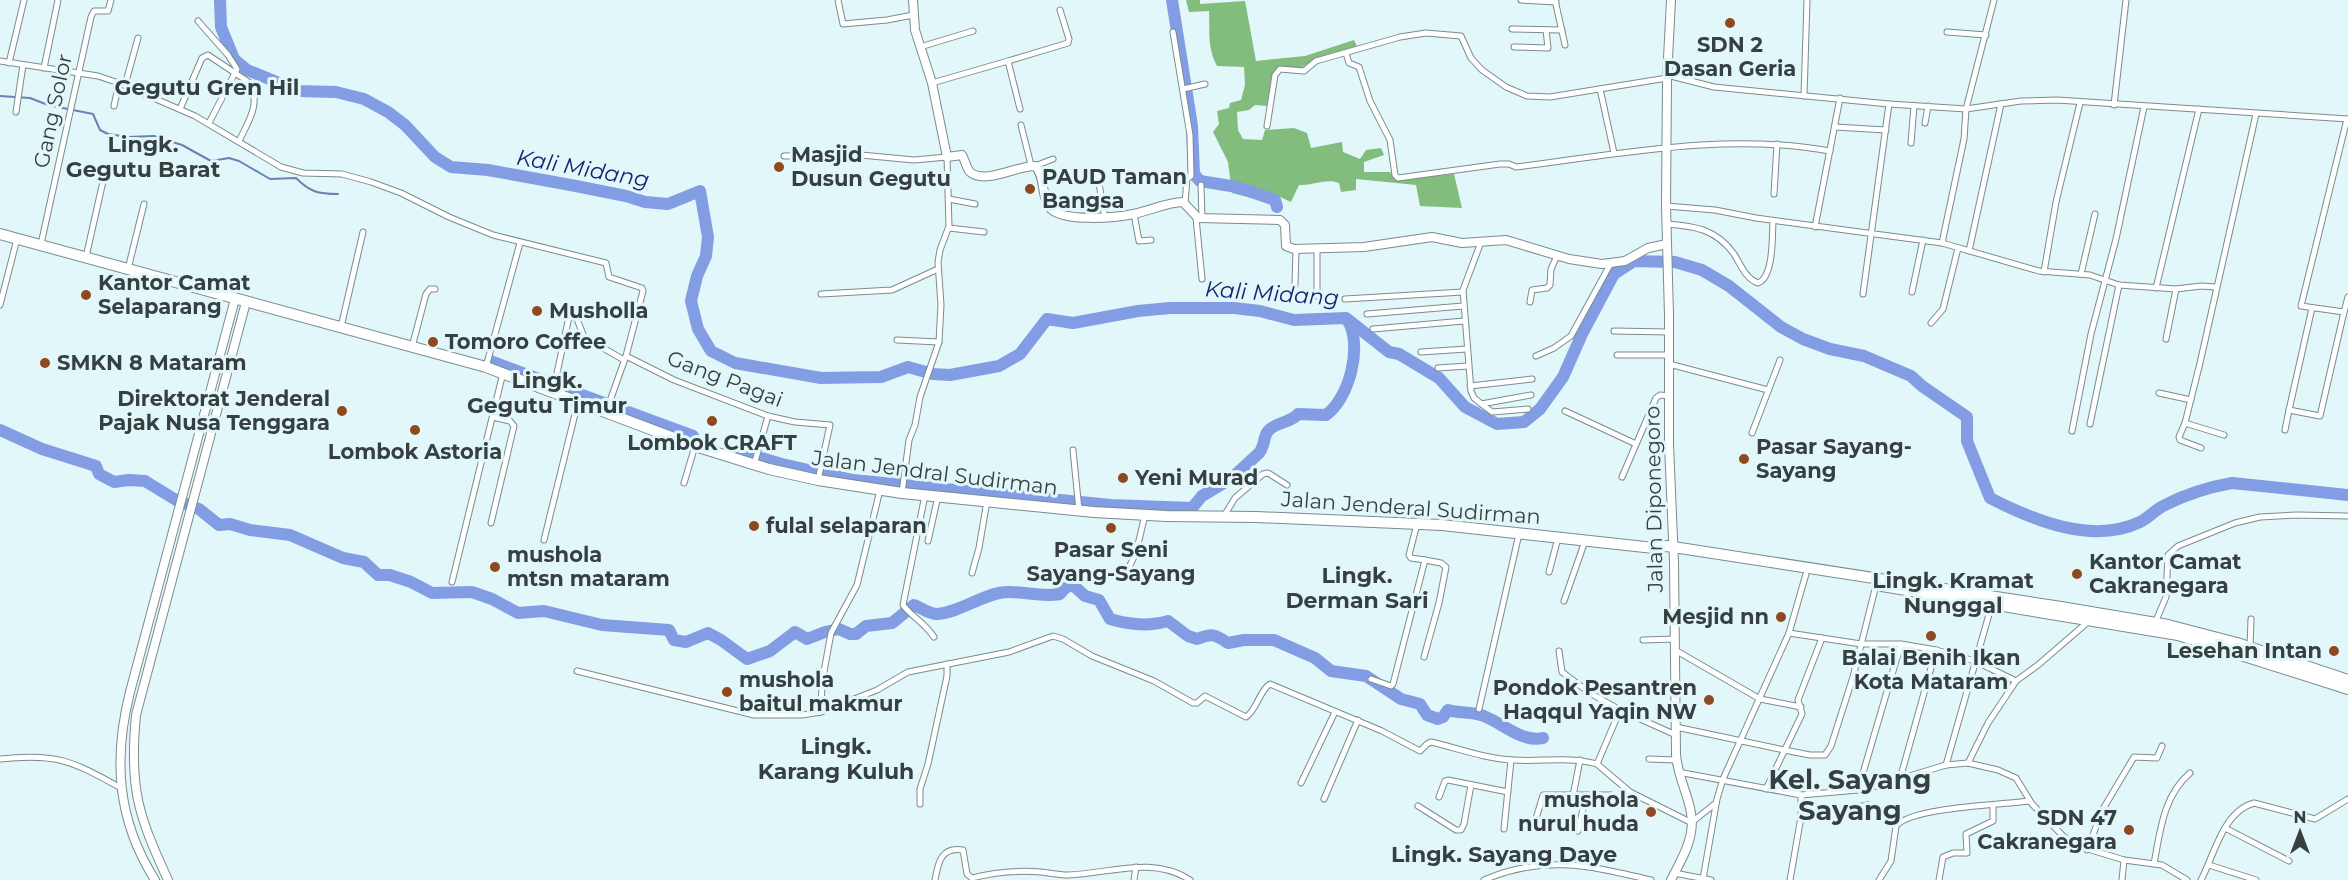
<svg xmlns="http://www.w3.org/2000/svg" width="2348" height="880" font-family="Montserrat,sans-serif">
  <rect width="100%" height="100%" fill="#e2f7f9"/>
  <path fill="#82bd7d" d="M1186,0H1200V4L1245,1L1256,61L1305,56L1354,40L1357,46L1312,61L1301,68L1279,66L1272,75L1267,106L1255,105L1249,110L1237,112L1238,130L1243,139L1262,140L1265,130L1294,128L1307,133L1311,148L1342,142L1343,152L1360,159L1366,150L1381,148L1384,155L1364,162V172H1390L1397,180L1454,174L1462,208L1420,206L1416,185L1356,179V190L1341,192L1339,183C1326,178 1313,186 1299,185L1291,202L1278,196L1267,202L1232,193L1228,162L1213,132L1219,124L1217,111L1229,108L1230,103L1241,100L1245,85L1244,67L1217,66C1207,46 1210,33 1209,11L1189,12Z"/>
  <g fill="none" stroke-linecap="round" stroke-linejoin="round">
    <path stroke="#6c81b3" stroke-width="2" d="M0,96L30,98L48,105L93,114L100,130L108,134L128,137L154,136L182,145L211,161L229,158L239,161L270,179L296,178C310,192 318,194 338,194"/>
    <g stroke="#839de4" stroke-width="12">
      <path d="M220,0L221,27L234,59L247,70L299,91L336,92L364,99L388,112L405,125L435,157L451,167L488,170L576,186L626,196L645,202L668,204L700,191L708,237L706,256L697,276L691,301L698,329L711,351L735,363L821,378L881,377L908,367L933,374L950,375L999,366L1020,354L1047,319L1073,323L1138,311L1170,308H1234L1260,311L1294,320L1346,318L1389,352L1399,354L1439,378L1465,407L1497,424L1524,422L1540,409L1563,377L1582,334L1614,274L1634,261L1675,262L1702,270L1729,286L1781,327L1803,339L1830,349L1864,356L1911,376L1922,386L1967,417V441L1990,498C2033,520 2092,545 2140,522C2148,518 2154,511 2163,506C2184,495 2209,487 2232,483L2348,495"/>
      <path d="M1172,0L1192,126L1194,174L1200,181L1237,187L1275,200L1277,207"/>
      <path d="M490,361L693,436"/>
      <path d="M0,430L42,449L96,466L99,474L114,482L129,480L145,481L176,500L199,509L219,525L230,524L250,530L290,535L343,558L364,562L378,575H390L411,582L432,593L472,592L492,599L518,613L544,611L602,625L669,630L674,640L686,642L708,633L721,640L747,659L770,651L795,632L807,639L825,632L839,629L850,634H856L866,626L892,623L914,605C921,608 928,613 936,614C955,614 979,597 999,593C1019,589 1039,598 1060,594L1065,588L1073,585L1085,596L1099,600L1110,619C1130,625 1148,627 1168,621L1188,636L1197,639C1213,633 1214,634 1228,643L1244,640H1274L1315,658L1331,671L1366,676L1401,699L1420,704L1427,715L1438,719L1443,717L1448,710C1460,714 1474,711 1486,717C1503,724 1523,743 1543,738"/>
      <path d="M729,449L782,464L853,480L1111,505L1192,508L1202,496L1232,478L1259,453C1265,446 1263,437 1268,431C1277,421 1291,423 1298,414L1326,415C1349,399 1363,346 1348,321"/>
    </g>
    <g stroke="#798c8f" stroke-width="7">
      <g id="street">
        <path d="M838,0L843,24L887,20L913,15"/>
        <path d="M1521,0L1556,2"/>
        <path d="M1555,0L1565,45"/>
        <path d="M198,21L228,55L237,69L209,123"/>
        <path d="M1512,29L1562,30"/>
        <path d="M1173,32L1190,135L1191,176L1187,179L1185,203"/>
        <path d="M1947,32L1986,35"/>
        <path d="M920,47L973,31"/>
        <path d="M1514,47L1548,48L1546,30"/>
        <path d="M1346,53L1349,63L1359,67L1370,101L1390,140L1395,175L1398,178L1500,164H1509L1516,167C1620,154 1725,132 1830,151"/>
        <path d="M0,61L98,76L119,83L195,116L281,167L303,173L342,174L371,182L401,193L449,217L493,235L606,263L609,277L642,288L643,291L626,356L606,412"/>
        <path d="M1008,61L1068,43L1069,39L1060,10"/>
        <path d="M9,63L24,0"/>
        <path d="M44,68L58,0"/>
        <path d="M1667,75L1714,87L1889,104L1966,109L2021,101L2057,100L2348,119"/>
        <path d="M932,83L1008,61L1020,109"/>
        <path d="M125,85L138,38"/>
        <path d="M1183,89L1205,84"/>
        <path d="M1600,89L1614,153"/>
        <path d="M1804,96L1807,0"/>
        <path d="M2114,105L2126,0"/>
        <path d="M114,106L119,83"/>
        <path d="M180,109L202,58L208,55L250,83C261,104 248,122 239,141"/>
        <path d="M16,112L23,65"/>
        <path d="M2347,119L2301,306L2344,312L2348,297"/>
        <path d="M1925,123L1928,106"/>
        <path d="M1021,125L1031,165"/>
        <path d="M1267,126L1275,75L1280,69L1304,71L1316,61L1400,37L1426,33L1461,36L1471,58L1482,70L1506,87L1527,96L1550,97L1667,78"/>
        <path d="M1835,127L1886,130"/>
        <path d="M1911,143L1914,106"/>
        <path d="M784,156L861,155L914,160L947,157L949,226L940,250L938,262L941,305L939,342L920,397L915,425L909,440L902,493"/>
        <path d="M1035,166L1053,159"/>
        <path d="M1097,172L1105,218"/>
        <path d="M1201,185L1202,218"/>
        <path d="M1774,194L1777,144"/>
        <path d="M949,199L975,204"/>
        <path d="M1666,206L1715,210L1756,218L1942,243L2039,271L2090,275L2119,285L2176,289L2201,286L2216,287"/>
        <path d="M1134,214L1139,241L1151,240"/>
        <path d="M1196,218L1202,279"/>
        <path d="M1666,224C1695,226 1716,229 1734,254C1741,265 1745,278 1758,283C1774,277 1772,236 1773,221"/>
        <path d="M1815,227L1840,98"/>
        <path d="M949,228L984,232"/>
        <path d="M1481,242L1463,290L1471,391L1474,398L1492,412L1528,409"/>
        <path d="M1942,243L1964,139L1966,109L1994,0"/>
        <path d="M41,244L91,17L94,11H108L111,0"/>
        <path d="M1969,251L2001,104"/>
        <path d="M86,257L106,168"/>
        <path d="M128,269L144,204"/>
        <path d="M2044,272L2056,202L2080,103"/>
        <path d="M2081,274L2095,214"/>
        <path d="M1295,285L1296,249"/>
        <path d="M2156,288L2199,109"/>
        <path d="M1912,292L1923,240"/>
        <path d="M821,294L892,290L938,269"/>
        <path d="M1863,294L1889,104"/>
        <path d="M1317,296V249"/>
        <path d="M1345,299L1463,292"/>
        <path d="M1530,302L1532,290L1547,288L1550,285L1551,269L1557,256"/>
        <path d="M0,305L17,239"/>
        <path d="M2312,308L2289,410L2320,416L2344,312"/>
        <path d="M1367,314L1463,306"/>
        <path d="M1931,323L1943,309L1958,248"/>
        <path d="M341,327L363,232"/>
        <path d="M1373,329L1464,321"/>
        <path d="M1614,331L1669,332"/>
        <path d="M2166,339L2176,289"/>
        <path d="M897,340L939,342"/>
        <path d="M412,347L426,294L430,289H435"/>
        <path d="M1421,352L1467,349"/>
        <path d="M1617,355H1669"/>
        <path d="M626,356L674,380L768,416L795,422L830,425L818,480"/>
        <path d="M1536,356L1554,348L1571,336L1611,263"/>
        <path d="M1669,364L1768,390"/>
        <path d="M486,367L520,243"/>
        <path d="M1438,368L1468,366"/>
        <path d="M1470,386L1532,379"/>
        <path d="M553,392L570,312L575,314L584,337L624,360"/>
        <path d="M2159,393L2191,400"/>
        <path d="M1481,404L1531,395"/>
        <path d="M1565,411L1636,444"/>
        <path d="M2185,423L2224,435"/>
        <path d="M2090,424L2119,285"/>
        <path d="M2285,430L2289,410"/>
        <path d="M2072,431L2091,334L2116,239L2144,107"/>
        <path d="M1752,433L1780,360"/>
        <path d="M2201,448L2180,440L2179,437L2185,423L2200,363L2256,114"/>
        <path d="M1073,450L1079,510"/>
        <path d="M754,465L768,416"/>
        <path d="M1622,477L1656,398L1660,395L1669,396"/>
        <path d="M684,483L695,446"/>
        <path d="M925,495L903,605C913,618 924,622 934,637"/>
        <path d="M1224,516L1235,498L1263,474L1268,473L1287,485"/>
        <path d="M491,523L514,426L510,421L493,417"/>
        <path d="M544,540L578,402"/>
        <path d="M928,541L938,496"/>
        <path d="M1549,572L1558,538"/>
        <path d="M972,573L979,548L987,501"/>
        <path d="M1123,579L1136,553L1145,515"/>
        <path d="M452,582L503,373"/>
        <path d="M1564,601L1585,541"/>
        <path d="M2155,623L2166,597L2168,555L2178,546L2235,523L2260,517L2297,515L2348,516"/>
        <path d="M1789,633L1861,644H1901L1936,650L1975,661L2016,681"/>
        <path d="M1643,640L1675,639"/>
        <path d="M2250,647L2251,619"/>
        <path d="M1675,650L1760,699L1801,707"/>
        <path d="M1559,651L1562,672L1590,693L1620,710"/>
        <path d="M1424,657L1439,603L1446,567L1441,563L1425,560"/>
        <path d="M577,671L754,715H802L821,712L877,690L908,672L1009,652L1053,636L1063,639L1092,656L1154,681L1193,703H1197L1205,696L1246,717C1257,710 1259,691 1270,684L1382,731L1420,751L1427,744L1431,742C1457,748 1486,759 1513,760C1541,762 1570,756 1597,764L1630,792L1692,823"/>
        <path d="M1371,679L1391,686L1393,684L1425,560L1411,558L1409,555L1417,524"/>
        <path d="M1479,709L1519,534"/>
        <path d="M821,712L822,683L831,633L857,585L880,490"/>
        <path d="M1676,727L1784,750L1810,755H1825L1831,746L1853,677L1876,585"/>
        <path d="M0,759C58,753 72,761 121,788"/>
        <path d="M1649,759L1676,760"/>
        <path d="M1968,763L1988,723L2016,681L2038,665L2089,621"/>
        <path d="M1597,764L1620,710L1676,735"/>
        <path d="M1946,765L1992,604"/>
        <path d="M1678,772L1801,795L1858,790L1880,785L1946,765L1968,763L1998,770L2016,778L2032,804L2064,837L2075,845L2124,860L2162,865L2187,880"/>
        <path d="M1900,779L1936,650"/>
        <path d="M1301,783L1335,712"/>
        <path d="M1766,789L1802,714L1798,700L1822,638"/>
        <path d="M1858,790L1901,644"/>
        <path d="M1573,796L1580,760"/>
        <path d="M1439,797L1445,781L1448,780L1508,792"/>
        <path d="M1324,799L1358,720"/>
        <path d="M920,804V789L928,764L947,676V664"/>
        <path d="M1418,806L1456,830H1461L1464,824L1471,785"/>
        <path d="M1801,817L1868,805"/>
        <path d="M1692,822L1716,803"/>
        <path d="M2225,828L2289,861"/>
        <path d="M1504,829L1511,760"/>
        <path d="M1533,829L1543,795H1611"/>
        <path d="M1578,831L1586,796"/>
        <path d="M2087,850L2103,809L2134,757L2157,758L2162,746"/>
        <path d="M2154,864C2160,832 2163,796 2190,773"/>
        <path d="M2209,865L2256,880"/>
        <path d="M1674,873L1711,880"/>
        <path d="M1703,879L1717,799L1723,779L1789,633L1806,574"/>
        <path d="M935,880C938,863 941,846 963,850L967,874L972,878C995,872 1016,870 1041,872C1050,873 1059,875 1068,875C1109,874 1152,855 1190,880"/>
        <path d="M1134,880L1136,867"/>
        <path d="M1484,880C1545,854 1590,866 1651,880"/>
        <path d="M1790,880L1801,817V795"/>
        <path d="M1879,880L1891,861L1896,826C1912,807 2002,805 2029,801"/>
        <path d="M1939,880L1943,857L1953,853H1967L1966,834L1993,821V806"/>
        <path d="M2122,880L2124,860"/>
        <path d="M2201,880C2214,856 2223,811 2254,803L2315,819L2348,799"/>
      </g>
    </g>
    <g stroke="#798c8f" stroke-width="10">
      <g id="secondary">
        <path d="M913,0L915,30L932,83L947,157L962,155C965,160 966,167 970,172C985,185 1019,165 1035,166C1046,176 1040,197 1051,209C1065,222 1115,218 1133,214C1150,211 1167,202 1183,202L1198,218L1280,220L1285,225L1286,246L1294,249L1364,247L1432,237L1462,243L1506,240L1569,259L1602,264L1625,261L1648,248L1667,244"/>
        <path d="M155,880C117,820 113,759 130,692L235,299"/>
        <path d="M168,880C138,815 129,788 136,715L246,302"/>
        <path d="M1671,880C1678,866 1689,848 1691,832C1696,806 1677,780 1676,754L1674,562L1669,445V315L1666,206L1667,78L1671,0"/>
      </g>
    </g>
    <g stroke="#798c8f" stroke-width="12">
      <g id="highway">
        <path d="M0,234L486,367L695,446L769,469L818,480L902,493L1094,512L1166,516L1256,517L1442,525L1654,548L1667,546L2061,607L2168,625L2237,643L2348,680"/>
        <path d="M1882,586L2178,635L2348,689"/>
      </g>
    </g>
    <use href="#street" stroke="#fff" stroke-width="5"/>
    <use href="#secondary" stroke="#fff" stroke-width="8"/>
    <use href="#highway" stroke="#fff" stroke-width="10"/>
  </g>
  <g fill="#8e4920" stroke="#e2f7f9" stroke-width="2">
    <circle cx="1730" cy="23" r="6"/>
    <circle cx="779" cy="167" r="6"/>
    <circle cx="1030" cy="189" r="6"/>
    <circle cx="86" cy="295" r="6"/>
    <circle cx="537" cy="311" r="6"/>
    <circle cx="433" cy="342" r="6"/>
    <circle cx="45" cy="363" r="6"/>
    <circle cx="342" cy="411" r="6"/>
    <circle cx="712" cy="421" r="6"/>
    <circle cx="415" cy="430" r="6"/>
    <circle cx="1744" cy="459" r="6"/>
    <circle cx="1123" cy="478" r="6"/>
    <circle cx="754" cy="526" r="6"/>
    <circle cx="1111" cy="528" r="6"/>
    <circle cx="495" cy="567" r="6"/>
    <circle cx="2077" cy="574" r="6"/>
    <circle cx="1781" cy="617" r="6"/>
    <circle cx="1931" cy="636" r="6"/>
    <circle cx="2334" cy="651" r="6"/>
    <circle cx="727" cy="692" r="6"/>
    <circle cx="1709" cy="700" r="6"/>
    <circle cx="1651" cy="812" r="6"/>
    <circle cx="2129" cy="830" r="6"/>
  </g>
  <g text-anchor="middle" stroke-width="6" stroke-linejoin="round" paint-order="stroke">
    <g font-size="21" font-weight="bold" fill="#373f40" stroke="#e2f7f9" text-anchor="start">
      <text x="1730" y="52" text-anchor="middle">SDN 2<tspan x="1730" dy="24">Dasan Geria</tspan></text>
      <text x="791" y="162">Masjid<tspan x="791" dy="24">Dusun Gegutu</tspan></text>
      <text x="1042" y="184">PAUD Taman<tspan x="1042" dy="24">Bangsa</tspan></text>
      <text x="98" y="290">Kantor Camat<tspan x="98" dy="24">Selaparang</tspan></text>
      <text x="549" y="318">Musholla</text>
      <text x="445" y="349">Tomoro Coffee</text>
      <text x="57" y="370">SMKN 8 Mataram</text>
      <text x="330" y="406" text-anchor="end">Direktorat Jenderal<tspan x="330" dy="24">Pajak Nusa Tenggara</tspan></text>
      <text x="712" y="450" text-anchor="middle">Lombok CRAFT</text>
      <text x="1756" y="454">Pasar Sayang-<tspan x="1756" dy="24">Sayang</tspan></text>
      <text x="415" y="459" text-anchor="middle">Lombok Astoria</text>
      <text x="1135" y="485">Yeni Murad</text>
      <text x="766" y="533">fulal selaparan</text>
      <text x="1111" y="557" text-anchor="middle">Pasar Seni<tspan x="1111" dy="24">Sayang-Sayang</tspan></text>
      <text x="507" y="562">mushola<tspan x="507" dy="24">mtsn mataram</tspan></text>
      <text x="2089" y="569">Kantor Camat<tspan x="2089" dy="24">Cakranegara</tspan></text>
      <text x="1769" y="624" text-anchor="end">Mesjid nn</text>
      <text x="2322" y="658" text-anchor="end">Lesehan Intan</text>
      <text x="1931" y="665" text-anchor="middle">Balai Benih Ikan<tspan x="1931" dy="24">Kota Mataram</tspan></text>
      <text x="739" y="687">mushola<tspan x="739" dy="24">baitul makmur</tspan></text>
      <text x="1697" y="695" text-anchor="end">Pondok Pesantren<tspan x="1697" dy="24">Haqqul Yaqin NW</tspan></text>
      <text x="1639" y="807" text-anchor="end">mushola<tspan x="1639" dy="24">nurul huda</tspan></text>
      <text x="2117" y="825" text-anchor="end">SDN 47<tspan x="2117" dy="24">Cakranegara</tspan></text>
    </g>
    <g font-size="21" fill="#373f40" stroke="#e2f7f9">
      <text transform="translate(53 111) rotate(-78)" y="7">Gang Solor</text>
      <text transform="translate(725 379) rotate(21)" y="7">Gang Pagai</text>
      <text transform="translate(935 473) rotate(7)" y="7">Jalan Jendral Sudirman</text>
      <text transform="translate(1654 499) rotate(-91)" y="7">Jalan Diponegoro</text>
      <text transform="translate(1411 508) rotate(4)" y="7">Jalan Jenderal Sudirman</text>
    </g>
    <g font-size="22" font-weight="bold" fill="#373f40" stroke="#e2f7f9">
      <text x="207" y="95">Gegutu Gren Hil</text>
      <text x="143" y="152">Lingk.<tspan x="143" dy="25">Gegutu Barat</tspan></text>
      <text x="547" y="388">Lingk.<tspan x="547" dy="25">Gegutu Timur</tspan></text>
      <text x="1357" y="583">Lingk.<tspan x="1357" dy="25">Derman Sari</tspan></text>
      <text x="1953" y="588">Lingk. Kramat<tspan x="1953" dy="25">Nunggal</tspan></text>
      <text x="836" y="754">Lingk.<tspan x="836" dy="25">Karang Kuluh</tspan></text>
      <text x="1504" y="862">Lingk. Sayang Daye</text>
    </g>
    <g font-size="22" font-style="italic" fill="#142373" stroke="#e2f7f9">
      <text transform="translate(583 168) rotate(10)" y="8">Kali Midang</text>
      <text transform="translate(1272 293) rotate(4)" y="8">Kali Midang</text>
    </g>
    <g font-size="27" font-weight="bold" fill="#373f40" stroke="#e2f7f9">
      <text x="1850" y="789">Kel. Sayang<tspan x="1850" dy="31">Sayang</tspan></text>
    </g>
  </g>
  <g transform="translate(2300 832)" stroke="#e2f7f9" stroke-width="4.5" paint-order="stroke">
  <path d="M0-4.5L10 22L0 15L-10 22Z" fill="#373f40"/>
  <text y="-9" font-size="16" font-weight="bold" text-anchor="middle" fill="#373f40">N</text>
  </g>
</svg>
